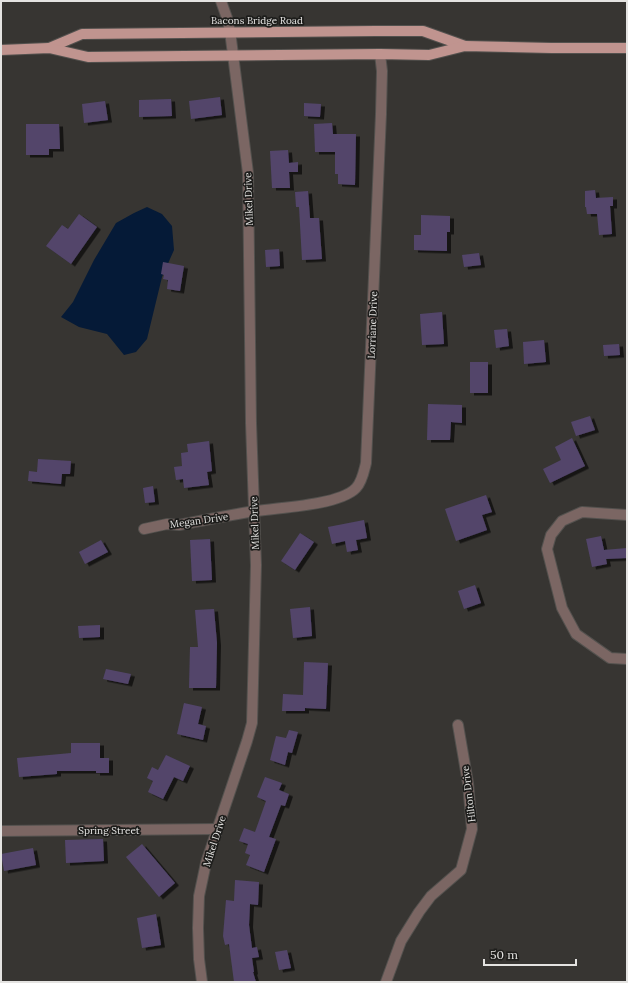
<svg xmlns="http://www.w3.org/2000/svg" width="628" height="983" font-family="Lora,serif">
  <defs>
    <filter id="shadow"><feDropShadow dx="4" dy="2.5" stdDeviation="0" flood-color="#0009"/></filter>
  </defs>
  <rect width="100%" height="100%" fill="#373532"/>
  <path fill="#051a37" d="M147,207L162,214L172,226L174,250L162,277L147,339L136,352L124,355L107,334L79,327L61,317L73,302L94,260L116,223L134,213Z"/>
  <g fill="#52456b" filter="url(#shadow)">
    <path d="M220,97L222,115L191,119L189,101Z"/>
    <path d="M171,99L172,116L139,117V100Z"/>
    <path d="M105,101L108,120L84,123L82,104Z"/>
    <path d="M304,103L321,104L320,117L304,116Z"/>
    <path d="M332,123L333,134H356L355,185L338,184V174H335V152H315L314,124Z"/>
    <path d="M26,124H59L60,149H49V155H26Z"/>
    <path d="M288,150L289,163L298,162V172H289L290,188H272L270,151Z"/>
    <path d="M595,190L596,198L613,197V206H610L612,234L599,235L597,214H587L586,207H585V191Z"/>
    <path d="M308,191L310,218H319L322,259L302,260L299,207H296L295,192Z"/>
    <path d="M79,214L97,227L71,264L46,246L62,225L68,229Z"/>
    <path d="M421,215L450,216V232H447V251L414,250V235H421Z"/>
    <path d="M279,249L280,266L266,267L265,250Z"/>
    <path d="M479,253L481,265L464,267L462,255Z"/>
    <path d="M163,262L184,266L180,291L167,289L168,280L163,279L164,275L161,274Z"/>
    <path d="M442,312L444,344L422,345L420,314Z"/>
    <path d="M507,329L509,346L496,348L494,330Z"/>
    <path d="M544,340L546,362L524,364L523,342Z"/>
    <path d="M619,344L620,355L604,356L603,345Z"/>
    <rect x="470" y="362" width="18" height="31"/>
    <path d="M428,404L462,405V423L451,422L450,440H427Z"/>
    <path d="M590,416L595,430L576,436L571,422Z"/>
    <path d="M572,438L585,466L550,483L543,469L561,460L555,447Z"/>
    <path d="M209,441L212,471L207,472L209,485L184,488L183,479L176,480L174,467L182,466L181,453L188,452L187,444Z"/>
    <path d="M38,459L71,461L70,474H62L61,484L28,481L29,471L37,472Z"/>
    <path d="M153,486L155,502L145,503L143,488Z"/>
    <path d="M486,495L492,512L482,515L487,530L456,541L445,509Z"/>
    <path d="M364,520L367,538L356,540L358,550L347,552L345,541L332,544L328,527Z"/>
    <path d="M300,533L314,542L295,570L281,561Z"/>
    <path d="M601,536L604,550L627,548V558L606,559L607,564L592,567L586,539Z"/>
    <path d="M210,539L212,580L192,581L190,540Z"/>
    <path d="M101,540L108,552L85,564L79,552Z"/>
    <path d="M475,585L481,603L464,609L458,591Z"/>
    <path d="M310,607L312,636L293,638L290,609Z"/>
    <path d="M214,609L217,643L216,688H189L190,647H198L195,610Z"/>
    <path d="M100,625V637L79,638L78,626Z"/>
    <path d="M304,662L328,663L326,709L305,708V711H282L283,694L303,695Z"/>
    <path d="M106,669L131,674L128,684L103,679Z"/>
    <path d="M184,703L202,707L198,724L206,726L203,740L177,734Z"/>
    <path d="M289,730L298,732L292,753L288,752L285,765L270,760L276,736L286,738Z"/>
    <path d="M71,743H100V758H109V773H96V771H57V774L19,777L17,758L71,753Z"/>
    <path d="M166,755L190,766L183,781L174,777L163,799L148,792L153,781L147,778L152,767L158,770Z"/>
    <path d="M265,777L282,783L279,790L289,794L285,806L281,805L269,837L276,839L264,872L246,865L250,855L245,853L248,844L239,841L244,828L255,832L266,801L257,797Z"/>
    <path d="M103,839L104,861L66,863L65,840Z"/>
    <path d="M142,844L175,883L159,897L126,857Z"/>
    <path d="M33,848L36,865L4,871L1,854Z"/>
    <path d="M235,880L259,882L258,905L250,904L249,925L252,948L257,947L259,957L252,958L254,972H253L256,982H234L229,944L225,945L223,936L226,900L234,901Z"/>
    <path d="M156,914L161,945L142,948L137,918Z"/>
    <path d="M287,950L291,968L279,970L275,952Z"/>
  </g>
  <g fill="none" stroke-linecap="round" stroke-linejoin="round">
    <g stroke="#53514e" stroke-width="12">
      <g id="minor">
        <path d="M627,515L582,512L562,521L551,535L547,549L562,608L576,634L610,658L627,659"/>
        <path d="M144,529L167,524L179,525C204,520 230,515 255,511C279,508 340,505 356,488C362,482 364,471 366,463L381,114L382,71L380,54"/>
        <path d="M1,831L217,829"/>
        <path d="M202,982L199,959L198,928L199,896L206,863L247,741L252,723L256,565L251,423L248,173L230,31L227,18L221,1"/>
        <path d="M386,982L401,941L419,912L431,896L461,870L472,829L468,783L458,725"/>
      </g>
    </g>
    <g stroke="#53514e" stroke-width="12">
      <g id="major">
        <path d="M49,48L82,34L375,31H423L465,46"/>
        <path d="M1,50L49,48L88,57L380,54L429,55L465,46L551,48H627"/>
      </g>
    </g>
    <use href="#minor" stroke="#7b6663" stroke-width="10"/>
    <use href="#major" stroke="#c0948f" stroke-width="10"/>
  </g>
  <g text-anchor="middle" stroke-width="3.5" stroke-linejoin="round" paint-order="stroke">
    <g font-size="10" fill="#e4e3e1" stroke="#1d1d1b">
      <text x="257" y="24">Bacons Bridge Road</text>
      <text transform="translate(248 199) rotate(-92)" y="4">Mikel Drive</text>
      <text transform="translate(372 325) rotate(-88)" y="4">Lorriane Drive</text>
      <text transform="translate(199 520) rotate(-8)" y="4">Megan Drive</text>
      <text transform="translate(254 523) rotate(-92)" y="4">Mikel Drive</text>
      <text transform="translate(468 794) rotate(-97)" y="4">Hilton Drive</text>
      <text x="109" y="834">Spring Street</text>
      <text transform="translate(214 841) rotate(-72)" y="4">Mikel Drive</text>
    </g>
  </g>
  <rect width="628" height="983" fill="none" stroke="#e4e3e1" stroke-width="4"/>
  <path d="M484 959v6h92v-6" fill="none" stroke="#e4e3e1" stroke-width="2"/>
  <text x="490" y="959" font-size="12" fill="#e4e3e1" stroke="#1d1d1b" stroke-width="3" paint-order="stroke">50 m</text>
</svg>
